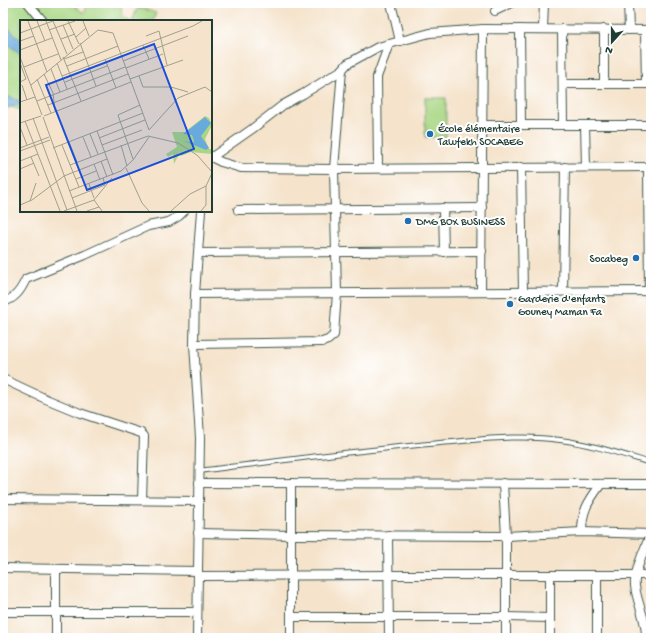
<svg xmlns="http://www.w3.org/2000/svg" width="654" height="641" font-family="'Gochi Hand',sans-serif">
  <rect width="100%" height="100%" fill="#fff"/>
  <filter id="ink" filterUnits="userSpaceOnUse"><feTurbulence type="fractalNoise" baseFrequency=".025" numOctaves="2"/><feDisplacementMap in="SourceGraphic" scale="8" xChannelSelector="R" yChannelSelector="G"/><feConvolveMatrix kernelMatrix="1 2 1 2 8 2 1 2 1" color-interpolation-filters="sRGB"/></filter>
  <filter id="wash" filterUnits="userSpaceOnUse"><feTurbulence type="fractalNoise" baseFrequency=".012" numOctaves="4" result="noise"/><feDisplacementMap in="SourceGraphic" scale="16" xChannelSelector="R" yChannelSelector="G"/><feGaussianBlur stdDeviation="0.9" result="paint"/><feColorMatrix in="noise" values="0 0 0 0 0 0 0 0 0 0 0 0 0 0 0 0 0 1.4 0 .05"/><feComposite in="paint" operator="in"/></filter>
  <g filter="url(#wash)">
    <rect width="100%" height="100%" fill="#f5e3cb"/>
    <g fill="#a8d683" stroke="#648a5c">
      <path d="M3,3H77L76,7L84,13L88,3H121L122,15L130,21H21V110L12,107L3,109Z"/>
      <path d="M137,9H144L156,13L153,21H132Z"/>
      <rect x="425" y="98" width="21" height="39"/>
    </g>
    <g fill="#69aadd" stroke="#447488">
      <path d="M3,23L21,40V54L3,41Z"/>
      <path d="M3,95L21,101V104L3,109Z"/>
    </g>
  </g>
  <g filter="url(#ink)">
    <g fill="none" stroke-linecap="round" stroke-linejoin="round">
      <g stroke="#3f564b" stroke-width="6">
        <path id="service" d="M199,471C279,461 359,450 440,443C479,440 520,434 560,440C591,444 621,454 651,463"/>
      </g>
      <g stroke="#3f564b" stroke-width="10">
        <g id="minor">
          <path d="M28,3L43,21"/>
          <path d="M391,3L400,41"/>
          <path d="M628,3L629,30"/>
          <path d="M495,11L512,3"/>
          <path d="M520,29L521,125"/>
          <path d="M543,29L544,3"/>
          <path d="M562,29L563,125"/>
          <path d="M604,29V84"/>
          <path d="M645,30L646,84"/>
          <path d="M563,84H651"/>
          <path d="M482,125H651"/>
          <path d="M585,125L586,167"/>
          <path d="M211,157L221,162L241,168L334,169L651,167"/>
          <path d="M212,157L252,129L283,105L303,94L342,70L347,64L378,47L430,33L483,29L651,30"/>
          <path d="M521,167L523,292"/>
          <path d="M648,167L649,291"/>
          <path d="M378,168L377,77L389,44"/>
          <path d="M443,208L444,252"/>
          <path d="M238,210L482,208"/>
          <path d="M199,253L482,251"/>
          <path d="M563,291L565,167"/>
          <path d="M481,292L483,29"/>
          <path d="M195,294L651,291"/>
          <path d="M3,302C15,299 21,290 26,279L85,255L148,226L169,222L179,216L184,211"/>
          <path d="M194,344L322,342L328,340L334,335L337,293L334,169L342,70"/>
          <path d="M3,379L46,399L80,413L141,433L144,436L142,500"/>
          <path d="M199,483L651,484"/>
          <path d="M503,483L506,536V638"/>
          <path d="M3,499L199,501"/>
          <path d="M582,532C582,510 588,502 601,484"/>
          <path d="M198,533L291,535L506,536L582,532L651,534"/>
          <path d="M388,535L389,638"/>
          <path d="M3,568L198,571"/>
          <path d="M56,569V638"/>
          <path d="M550,575V638"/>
          <path d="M198,576L389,575H651"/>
          <path d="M3,612H197"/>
          <path d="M291,617H506L550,618"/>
          <path d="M197,638L200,438L194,344L195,294L201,211"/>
          <path d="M291,638V483"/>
          <path d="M597,638V575"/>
          <path d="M646,638C647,620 637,604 635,586C633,573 646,546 651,533"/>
        </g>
      </g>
      <use href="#service" stroke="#fff" stroke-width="4"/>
      <use href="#minor" stroke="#fff" stroke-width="8"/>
    </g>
  </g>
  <g fill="#1f6fb2" stroke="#fff" stroke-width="1.5">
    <circle cx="430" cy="134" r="4"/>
    <circle cx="408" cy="221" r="4"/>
    <circle cx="636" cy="258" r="4"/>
    <circle cx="510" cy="304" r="4"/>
  </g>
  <g text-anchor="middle" stroke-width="4" stroke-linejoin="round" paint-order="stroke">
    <g font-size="11" fill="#1f3d34" stroke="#fff" text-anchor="start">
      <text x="438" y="132">École élémentaire<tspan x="438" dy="13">Tawfekh SOCABEG</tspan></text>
      <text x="416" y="225">DMG BOX BUSINESS</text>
      <text x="628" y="262" text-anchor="end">Socabeg</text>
      <text x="518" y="302">Garderie d'enfants<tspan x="518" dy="13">Gouney Maman Fa</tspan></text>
    </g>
  </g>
  <g transform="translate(20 20)">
    <rect width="192" height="192" fill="#f5e3cb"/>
    <path d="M185,96L189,98L192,105L185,119L189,129H192V134L171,132L161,136L160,132L154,144L153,134L148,137L146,134L157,127L152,112H165Z" fill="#a8d683"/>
    <path d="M185,97L191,103L181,116L189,128L186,130L164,121L173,123L174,121L172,115L163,114Z" fill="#69aadd"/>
    <path fill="none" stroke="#9fa18f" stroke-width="1" d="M8,1L27,52M17,1L25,21M26,1L41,40M33,1L47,34M48,1L59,24M63,1L69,16M43,5L53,29M29,10L55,1M0,13L33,1M126,16L139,11L147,45M56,17L66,8M41,19L55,14M0,21L14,16M60,23L76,66M123,25L129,39M0,30L32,18M0,37L22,95M43,37L61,81M44,39L63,32M85,39L96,68M103,41L168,16M0,43L6,59L0,62M37,43L47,69M47,46L98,26M4,47L38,34M106,48L143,34M31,49L40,72M24,54L33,73L35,91M42,56L173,6L182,1M119,56L123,67H151L168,72M17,59L31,93M110,59L163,40M45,62L87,46M2,65L7,80M11,65L78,10L93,13L129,110L158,78L185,67L192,72M17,81L105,47M0,82L15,77M28,85L108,54M24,96L111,62M23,97L57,191M13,98L47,190M5,101L40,191M0,103L21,96M0,107L7,125M77,111L93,155M70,114L78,134M63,117L71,137M79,118L125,100M49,122L57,142M42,125L59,167M82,125L122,110M101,125L107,146M0,128L29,117M33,128L123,93M0,131L30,120M11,137L19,156M113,139L98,95L120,85M0,141L18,134M81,141L87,157M74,144L80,160M50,145L128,116L158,123L177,135L192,152M106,148L122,183L129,191M0,149L14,143M56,159L76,151M69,164L74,178M49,171L101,151L113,140L129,117M52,178L85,165L83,158M74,180L82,191M10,181L16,163M0,185L12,180L44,156L87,139M44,191L74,180L92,158M67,191L79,187M151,191L170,174L186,166L192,153M181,191L186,185V166"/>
    <path fill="#1d4ed8" fill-opacity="0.15" stroke="#1d4ed8" stroke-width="2" d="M134,24L174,129L67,170L26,65Z"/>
    <rect width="192" height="192" fill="none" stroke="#1f3d34" stroke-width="2"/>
  </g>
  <rect width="654" height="641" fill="none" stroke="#fff" stroke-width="16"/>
  <g transform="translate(612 42) rotate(201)" stroke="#ffffff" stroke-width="3" paint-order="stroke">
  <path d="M0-3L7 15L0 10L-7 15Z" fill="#1f3d34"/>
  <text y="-6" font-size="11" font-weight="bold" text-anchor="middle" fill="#1f3d34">N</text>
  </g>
</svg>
